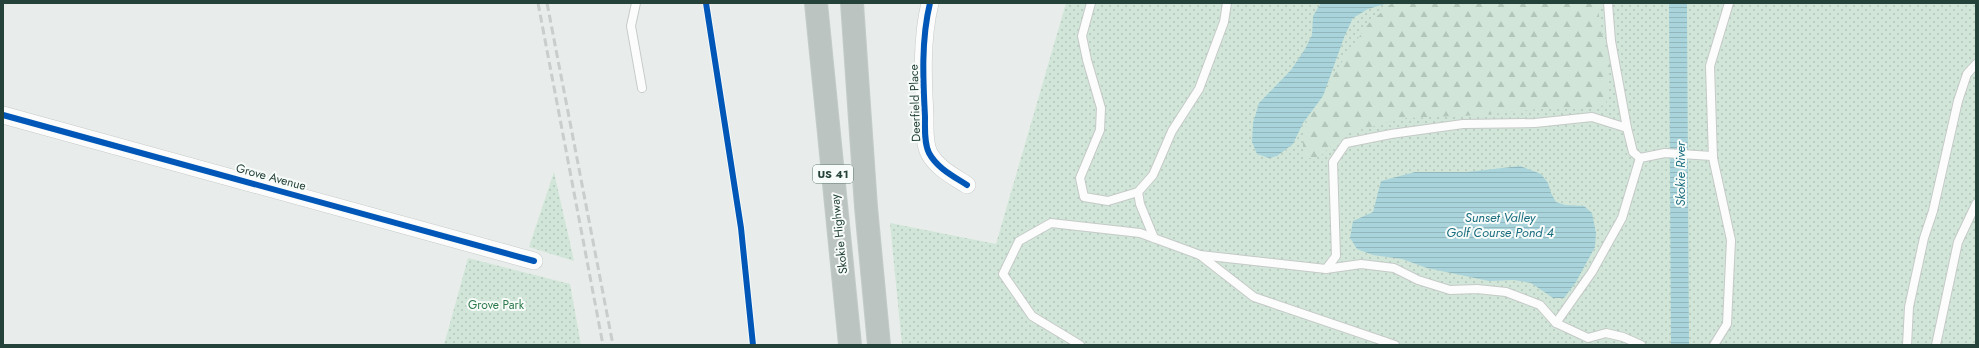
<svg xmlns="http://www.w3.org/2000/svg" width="1979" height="348" font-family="Jost,sans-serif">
  <defs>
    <pattern id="grass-dots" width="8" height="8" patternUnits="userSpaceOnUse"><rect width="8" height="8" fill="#d1e6d8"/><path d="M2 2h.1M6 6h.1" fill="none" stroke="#b3c6ba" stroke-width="1.8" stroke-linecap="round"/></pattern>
    <pattern id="forest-firs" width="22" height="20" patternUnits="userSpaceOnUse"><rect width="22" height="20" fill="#d1e6d8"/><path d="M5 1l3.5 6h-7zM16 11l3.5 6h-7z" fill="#b3c6ba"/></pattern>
    <pattern id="water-rules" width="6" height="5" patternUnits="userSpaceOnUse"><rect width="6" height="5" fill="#a9d4db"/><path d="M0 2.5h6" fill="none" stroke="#91b7bd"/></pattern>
  </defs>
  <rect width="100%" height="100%" fill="#e8edeb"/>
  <g fill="url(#grass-dots)">
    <path d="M1066,3H1976V345H902L890,223L996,244Z"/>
    <path d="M554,172L574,261L529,247Z"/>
    <path d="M468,258L570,284L581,345H444Z"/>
  </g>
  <path fill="url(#forest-firs)" d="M1392,3H1599V20L1610,65L1606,104L1596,108H1545L1484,115L1404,118L1344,134L1319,157L1303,159V140L1308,116L1347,54L1369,23Z"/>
  <g fill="url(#water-rules)">
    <path d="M1321,3H1388L1368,9L1353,18L1345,35L1323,96L1303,123L1293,144L1277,156L1269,158L1257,154L1252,142L1253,123L1259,103L1291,70L1305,49L1312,35L1313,16Z"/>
    <path d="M1669,3H1687L1689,345H1671Z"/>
    <path d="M1520,166L1541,174L1548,183L1551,193L1556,202L1565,205L1584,206L1592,213L1596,233L1595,247L1576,282L1564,298H1553L1531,283L1514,280L1489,281L1427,268L1402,259L1373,255L1357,249L1350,238L1353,221L1373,212L1381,181L1415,172H1467Z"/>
  </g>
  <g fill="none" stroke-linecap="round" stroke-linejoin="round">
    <g stroke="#c5cac8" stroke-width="10">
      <g id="lane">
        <path d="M636,3L631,26L642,88"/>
        <path d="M1091,3L1082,36L1087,60L1101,108L1100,130L1080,178L1084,197L1108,201L1138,192L1153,175L1172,131L1199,89L1224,22L1227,3"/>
        <path d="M1608,3L1611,41L1627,128"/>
        <path d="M1138,192L1140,204L1154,238"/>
        <path d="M1200,255L1326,269L1361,264L1394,268L1418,280L1450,290L1477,289L1506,292L1540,305L1556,323L1588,338L1606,333L1623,337L1641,345"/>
        <path d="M1326,269L1336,256L1333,162L1346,143L1391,134L1463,124L1535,123L1592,117L1627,128L1633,152L1640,158L1665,153L1712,156"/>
        <path d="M1556,323L1592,272L1622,218L1640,158"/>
        <path d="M1080,345L1032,316L1003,274L1019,241L1051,223L1140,233L1200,255L1254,297L1395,345"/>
        <path d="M1714,345L1727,324L1731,240L1713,158L1710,66L1729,3"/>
        <path d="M1907,345L1909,307L1924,238L1933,211L1958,101L1967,74L1976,64"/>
        <path d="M1936,345L1958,242L1976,204"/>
      </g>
    </g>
    <g stroke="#c5cac8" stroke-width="18">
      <g id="street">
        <path d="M930,3C921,40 923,80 925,117C925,128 924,143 929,153C937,168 953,176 967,185"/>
        <path d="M3,115L534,261"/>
      </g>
    </g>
    <g stroke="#c3ccc9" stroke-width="24">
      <g id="highway">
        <path d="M816,3L850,345"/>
        <path d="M852,3L866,207L879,345"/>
      </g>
    </g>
    <use href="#lane" stroke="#fcfcfc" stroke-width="8"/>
    <use href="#street" stroke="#fcfcfc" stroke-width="17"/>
    <use href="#highway" stroke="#bcc4c2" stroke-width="22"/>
    <g stroke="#c9cdcc" stroke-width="3" stroke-dasharray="8 4" stroke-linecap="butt">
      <path d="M538,3L603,345"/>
      <path d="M547,3L613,345"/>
    </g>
    <g stroke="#f7fbf9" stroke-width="8">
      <g id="cycleway">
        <path d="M706,3L741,228L753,345"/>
        <path d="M930,3C921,40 923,80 925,117C925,128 924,143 929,153C937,168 953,176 967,185"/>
        <path d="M3,115L534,261"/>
      </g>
    </g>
    <use href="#cycleway" stroke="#0057b8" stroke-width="6"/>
  </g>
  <g text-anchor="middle" stroke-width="4" stroke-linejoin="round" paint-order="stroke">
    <rect fill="#f7fbf9" stroke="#637a73" stroke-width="1" x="813" y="165" width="40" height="18" rx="3"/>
    <g font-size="11" font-weight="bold" fill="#24423a">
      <text x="833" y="178">US 41</text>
    </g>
    <g font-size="12" fill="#24423a" stroke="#f7fbf9">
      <text transform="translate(915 103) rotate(-92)" y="4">Deerfield Place</text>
      <text transform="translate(271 177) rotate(15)" y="4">Grove Avenue</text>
      <text transform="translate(839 234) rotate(-96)" y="4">Skokie Highway</text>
    </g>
    <g font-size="12" fill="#2d7a4b" stroke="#f7fbf9">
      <text x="496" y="309">Grove Park</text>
    </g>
    <g font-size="13" font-style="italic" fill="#1c6f80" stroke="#f7fbf9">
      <text transform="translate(1680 174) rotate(-90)" y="5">Skokie River</text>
      <text x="1500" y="222">Sunset Valley<tspan x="1500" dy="15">Golf Course Pond 4</tspan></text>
    </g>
  </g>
  <rect width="1979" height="348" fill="none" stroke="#24423a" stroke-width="8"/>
</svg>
